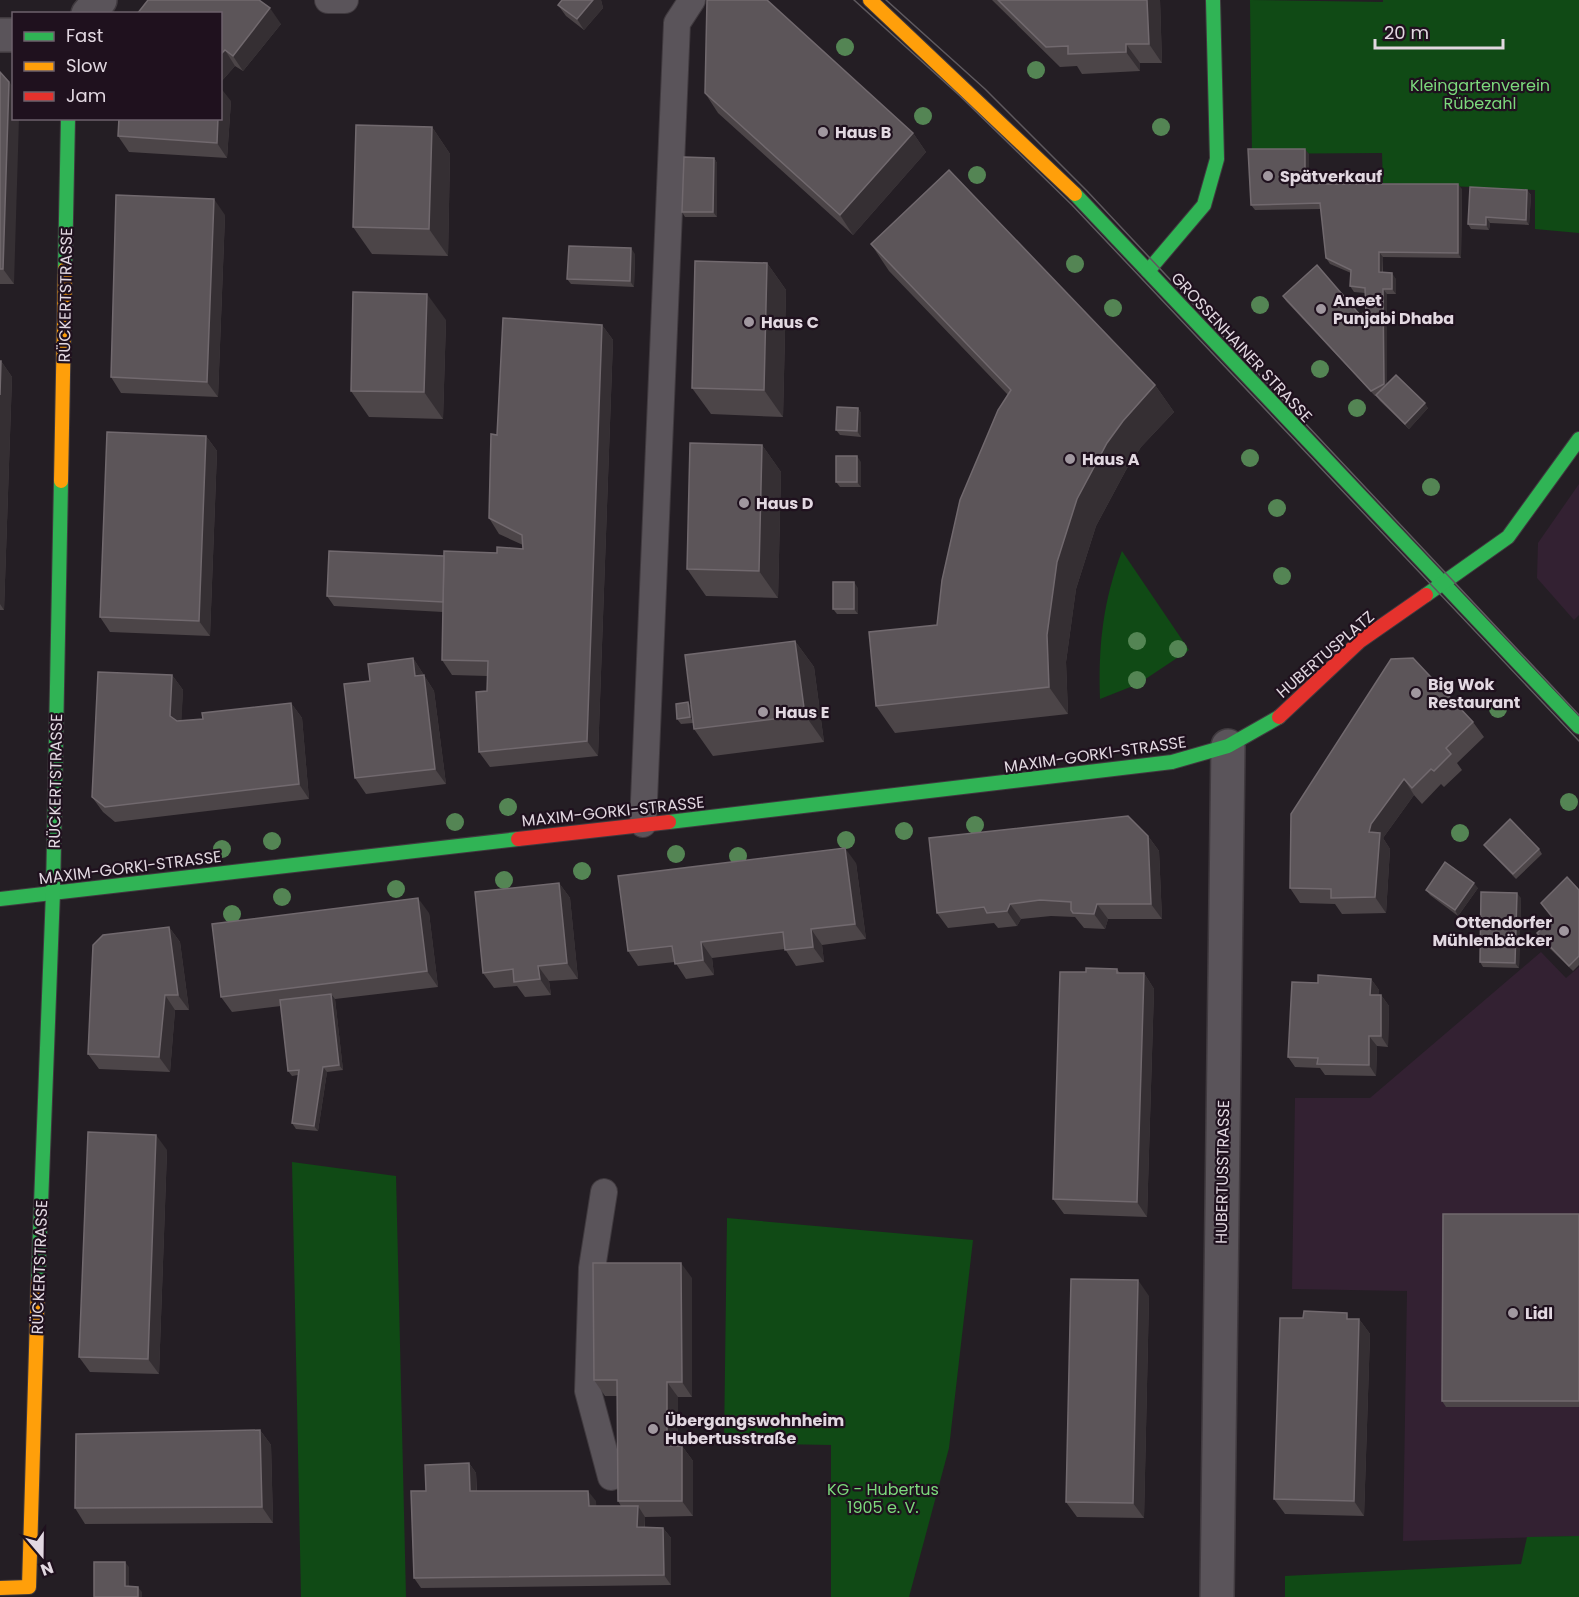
<svg xmlns="http://www.w3.org/2000/svg" width="1579" height="1597" font-family="Poppins,sans-serif">
  <rect width="100%" height="100%" fill="#241e24"/>
  <g fill="#332132">
    <path d="M1579,484V615L1574,620L1537,578L1538,543Z"/>
    <path d="M1541,952L1566,978L1579,967V1536L1403,1541L1407,1291L1292,1289L1295,1098H1370Z"/>
  </g>
  <g fill="#104a15">
    <path d="M1250,0L1383,2V0H1579V233L1535,229V190L1383,183L1382,153L1252,154Z"/>
    <path d="M1122,551L1189,650L1138,684L1100,699C1098,646 1103,601 1122,551Z"/>
    <path d="M292,1162L396,1176L406,1597H301Z"/>
    <path d="M727,1218L973,1240L949,1448L909,1597H831V1445L724,1443Z"/>
    <path d="M1579,1536V1597H1285V1576L1521,1564L1527,1537Z"/>
  </g>
  <g fill="none" stroke-linecap="round" stroke-linejoin="round">
    <g stroke="#403a3f" stroke-width="28">
      <g id="lane">
        <path d="M328,0H345"/>
        <path d="M643,824L677,23L692,0"/>
        <path d="M604,1192L592,1268L588,1391L611,1477"/>
      </g>
    </g>
    <g stroke="#403a3f" stroke-width="36">
      <g id="street">
        <path d="M88,14L100,0"/>
        <path d="M0,35H14"/>
        <path d="M1217,1597L1228,746"/>
      </g>
    </g>
    <g stroke="#403a3f" stroke-width="16">
      <g id="fast">
        <path d="M1075,194L1579,727"/>
        <path d="M65,269L68,118"/>
        <path d="M1148,271L1204,205L1217,159L1213,0"/>
        <path d="M1426,595L1508,537L1579,439"/>
        <path d="M669,822L1172,762L1228,746L1279,717"/>
        <path d="M0,899L518,839"/>
        <path d="M38,1282L53,892L61,481"/>
      </g>
    </g>
    <g stroke="#403a3f" stroke-width="16">
      <g id="slow">
        <path d="M870,0L1075,194"/>
        <path d="M61,481L65,269"/>
        <path d="M0,1588L29,1587L38,1282"/>
      </g>
    </g>
    <g stroke="#403a3f" stroke-width="16">
      <g id="jam">
        <path d="M1279,717L1360,641L1426,595"/>
        <path d="M518,839L669,822"/>
      </g>
    </g>
    <use href="#lane" stroke="#5a545a" stroke-width="26"/>
    <use href="#street" stroke="#5a545a" stroke-width="33"/>
    <use href="#fast" stroke="#30b455" stroke-width="14"/>
    <use href="#slow" stroke="#ff9f0a" stroke-width="14"/>
    <use href="#jam" stroke="#e5322d" stroke-width="14"/>
    <g stroke="#5f5a5f" stroke-width="1.5">
      <path d="M854,0L960,96L1072,205L1579,741"/>
      <path d="M886,0L985,89L1087,191L1579,715"/>
    </g>
  </g>
  <g fill="#548554">
    <circle cx="845" cy="47" r="9"/>
    <circle cx="1036" cy="70" r="9"/>
    <circle cx="923" cy="116" r="9"/>
    <circle cx="1161" cy="127" r="9"/>
    <circle cx="977" cy="175" r="9"/>
    <circle cx="1075" cy="264" r="9"/>
    <circle cx="1260" cy="305" r="9"/>
    <circle cx="1113" cy="308" r="9"/>
    <circle cx="1320" cy="369" r="9"/>
    <circle cx="1357" cy="408" r="9"/>
    <circle cx="1250" cy="458" r="9"/>
    <circle cx="1431" cy="487" r="9"/>
    <circle cx="1277" cy="508" r="9"/>
    <circle cx="1282" cy="576" r="9"/>
    <circle cx="1137" cy="641" r="9"/>
    <circle cx="1178" cy="649" r="9"/>
    <circle cx="1137" cy="680" r="9"/>
    <circle cx="1498" cy="709" r="9"/>
    <circle cx="1569" cy="802" r="9"/>
    <circle cx="508" cy="807" r="9"/>
    <circle cx="455" cy="822" r="9"/>
    <circle cx="975" cy="825" r="9"/>
    <circle cx="904" cy="831" r="9"/>
    <circle cx="1460" cy="833" r="9"/>
    <circle cx="846" cy="840" r="9"/>
    <circle cx="272" cy="841" r="9"/>
    <circle cx="222" cy="849" r="9"/>
    <circle cx="676" cy="854" r="9"/>
    <circle cx="738" cy="856" r="9"/>
    <circle cx="582" cy="871" r="9"/>
    <circle cx="504" cy="880" r="9"/>
    <circle cx="396" cy="889" r="9"/>
    <circle cx="282" cy="897" r="9"/>
    <circle cx="232" cy="914" r="9"/>
  </g>
  <g fill="#4c4548">
    <path d="M562,0H601L603,8L584,30L566,16L558,5Z"/>
    <path d="M992,0H1160L1162,63H1140V71L1082,74L1077,66L1060,67Z"/>
    <path d="M220,14L281,24L243,71L235,66L220,83Z"/>
    <path d="M0,72L14,88V284H0Z"/>
    <path d="M705,93L913,133L926,152L853,235L718,113Z"/>
    <path d="M231,101L227,158L129,152L118,136Z"/>
    <path d="M432,127L450,154L448,256L372,254L353,227Z"/>
    <path d="M1309,154V172L1324,177V184L1462,189L1461,258L1383,257V272L1396,279V294H1387V384L1428,408L1409,429L1380,401L1376,396H1375L1286,301L1283,296L1360,315L1366,312L1365,293L1354,292L1350,286L1351,273L1330,264L1326,258L1321,209L1255,210L1251,205Z"/>
    <path d="M714,158L717,163V217H685L682,212Z"/>
    <path d="M1527,190L1531,195L1529,225L1490,223L1489,230L1471,229L1468,224Z"/>
    <path d="M225,215L218,397L121,393L111,377Z"/>
    <path d="M871,244L1155,385L1174,412L1141,447L1126,470L1096,526L1076,589L1066,662L1068,714L895,733L876,706L937,625L1008,395L889,271Z"/>
    <path d="M635,254L634,287L571,284L567,279Z"/>
    <path d="M767,263L786,290L783,417L711,414L692,388Z"/>
    <path d="M446,320L443,419L369,417L351,391Z"/>
    <path d="M602,325L613,340L598,756L490,767L479,752L487,691V676L452,675L442,660L443,612L334,606L327,596L444,556L497,553L523,549V545L499,534L489,518L497,435Z"/>
    <path d="M0,361H1L12,377L4,610H0Z"/>
    <path d="M858,408L861,413V437L840,435L836,430Z"/>
    <path d="M206,436L217,451L210,636L110,632L100,617Z"/>
    <path d="M762,445L781,472L778,598L706,596L687,569Z"/>
    <path d="M861,462V487H840L836,482Z"/>
    <path d="M858,588V614H837L833,609Z"/>
    <path d="M795,641L814,667L824,742L713,756L694,729L693,723L681,724L677,719L691,705Z"/>
    <path d="M413,658L434,691L446,784L366,794L355,778L370,681Z"/>
    <path d="M172,675L183,690L181,721L203,719L291,703L302,718L309,799L115,822L103,812L92,797Z"/>
    <path d="M1473,722L1484,737L1457,763L1462,770L1444,787L1441,784L1422,804L1414,795L1383,838L1390,849L1386,913L1342,914L1335,904L1300,903L1290,888Z"/>
    <path d="M1148,836L1159,851L1162,919H1108L1105,929L1084,928L1075,917L1051,916L1021,919L1017,926L998,928L994,923L948,928L937,913Z"/>
    <path d="M1484,845L1539,849L1542,854L1516,879L1488,850Z"/>
    <path d="M856,863L866,939L822,945L824,962L796,966L785,949L712,958L714,975L686,979L675,962L638,966L628,951Z"/>
    <path d="M559,883L570,898L578,979L549,981L551,995L525,997L517,986L494,988L483,973Z"/>
    <path d="M1478,888L1458,916L1430,895L1426,890Z"/>
    <path d="M1579,890V965L1573,971L1540,939L1537,933Z"/>
    <path d="M1521,898L1519,968L1483,967L1480,962Z"/>
    <path d="M429,913L438,987L335,999L343,1070L327,1072L318,1131L296,1129L292,1123L298,1075L292,1076L288,1071L281,1006L232,1012L221,997Z"/>
    <path d="M169,927L180,942L189,1010H175L170,1072L99,1069L88,1054Z"/>
    <path d="M1117,969L1120,973H1144L1154,989L1147,1217L1064,1214L1053,1199L1086,972Z"/>
    <path d="M1371,979L1379,990L1378,995H1381L1389,1006L1388,1047L1377,1046L1376,1076L1325,1075L1320,1068L1295,1067L1288,1057L1318,983Z"/>
    <path d="M167,1150L159,1374L90,1372L79,1357Z"/>
    <path d="M1579,1214V1407H1446L1442,1401Z"/>
    <path d="M692,1278V1397H678V1446H682L693,1461V1516L645,1517V1527L663,1528L671,1538V1585L421,1588L414,1578L426,1491L469,1463L476,1473L477,1491L596,1501V1506H621L618,1501L617,1396H605L594,1380Z"/>
    <path d="M1149,1296L1144,1518L1077,1517L1066,1502Z"/>
    <path d="M1351,1319H1359L1370,1334L1364,1516L1285,1514L1274,1499Z"/>
    <path d="M260,1430L271,1445L273,1523L85,1524L75,1508Z"/>
  </g>
  <g fill="#352f33">
    <path d="M593,0H601L603,8L584,30L577,19Z"/>
    <path d="M1147,0H1160L1162,63L1149,44Z"/>
    <path d="M270,8L281,24L243,71L233,56Z"/>
    <path d="M1126,44L1140,63V71L1126,52Z"/>
    <path d="M225,50L235,66L220,83V55Z"/>
    <path d="M9,82L14,88V118H19L14,284L3,269Z"/>
    <path d="M220,87L231,101L227,158L217,143L218,118H220Z"/>
    <path d="M432,127L450,154L448,256L429,229Z"/>
    <path d="M913,133L926,152L853,235L840,215Z"/>
    <path d="M1305,149L1309,154V177L1305,172Z"/>
    <path d="M714,158L717,163V217L713,212Z"/>
    <path d="M1320,172L1324,177L1323,189L1320,184Z"/>
    <path d="M1458,184L1462,189L1461,258L1458,253Z"/>
    <path d="M1527,190L1531,195L1529,225L1526,220Z"/>
    <path d="M214,199L225,215L218,397L207,382Z"/>
    <path d="M1486,217L1490,223L1489,230L1486,225Z"/>
    <path d="M631,248L635,254L634,287L630,281Z"/>
    <path d="M1379,252L1383,257L1382,277L1379,272Z"/>
    <path d="M767,263L786,290L783,417L764,390Z"/>
    <path d="M1392,273L1396,279V294L1392,289Z"/>
    <path d="M1383,289L1387,294V390L1384,384Z"/>
    <path d="M427,294L446,320L443,419L424,392Z"/>
    <path d="M602,325L613,340L598,756L587,741Z"/>
    <path d="M1,361L12,377L4,610L0,604V395Z"/>
    <path d="M1155,385L1174,412L1141,447L1126,470L1096,526L1076,589L1066,662L1068,714L1049,687L1047,635L1057,562L1077,499L1107,443L1123,421Z"/>
    <path d="M1425,403L1428,408L1409,429L1405,424Z"/>
    <path d="M858,408L861,413V437L857,431Z"/>
    <path d="M206,436L217,451L210,636L199,621Z"/>
    <path d="M762,445L781,472L778,598L759,571Z"/>
    <path d="M857,456L861,462V487L857,482Z"/>
    <path d="M854,582L858,588V614L854,609Z"/>
    <path d="M795,641L814,667L824,742L805,715Z"/>
    <path d="M413,658L434,691L446,784L435,769L415,676Z"/>
    <path d="M172,675L183,690L181,732L170,716Z"/>
    <path d="M688,702L692,707L694,723L690,717Z"/>
    <path d="M291,703L302,718L309,799L299,784Z"/>
    <path d="M1404,779L1414,795L1383,838L1390,849L1386,913L1375,897L1369,832L1371,824Z"/>
    <path d="M1148,836L1159,851L1162,919L1151,904Z"/>
    <path d="M845,848L856,863L866,939L855,924Z"/>
    <path d="M559,883L570,898L578,979L567,963Z"/>
    <path d="M1474,883L1478,888L1458,916L1455,910Z"/>
    <path d="M1517,893L1521,898L1519,968L1515,963Z"/>
    <path d="M418,898L429,913L438,987L427,971Z"/>
    <path d="M1010,904L1021,919L1017,926L1007,911Z"/>
    <path d="M1097,904L1108,919L1105,929L1094,914Z"/>
    <path d="M169,927L180,942L189,1010L178,995Z"/>
    <path d="M811,929L822,945L824,962L813,947Z"/>
    <path d="M701,942L712,958L714,975L703,960Z"/>
    <path d="M538,966L549,981L551,995L540,979Z"/>
    <path d="M1144,973L1154,989L1147,1217L1137,1202Z"/>
    <path d="M1371,979L1379,990L1378,1005L1370,995Z"/>
    <path d="M331,994L335,999L343,1070L339,1065Z"/>
    <path d="M165,995L175,1010L170,1072L159,1057Z"/>
    <path d="M1381,995L1389,1006L1388,1047L1381,1036Z"/>
    <path d="M1369,1036L1377,1046L1376,1076L1369,1065Z"/>
    <path d="M323,1067L327,1072L318,1131L314,1126Z"/>
    <path d="M156,1135L167,1150L159,1374L148,1359Z"/>
    <path d="M681,1263L692,1278V1397L682,1382Z"/>
    <path d="M1138,1280L1149,1296L1144,1518L1133,1503Z"/>
    <path d="M1359,1319L1370,1334L1364,1516L1354,1501Z"/>
    <path d="M667,1382L678,1397V1461L667,1446Z"/>
    <path d="M260,1430L271,1445L273,1523L262,1507Z"/>
    <path d="M682,1446L693,1461V1516L682,1501Z"/>
    <path d="M469,1463L476,1473L477,1502L470,1491Z"/>
    <path d="M588,1491L596,1501L597,1517L589,1506Z"/>
    <path d="M638,1506L645,1517L644,1538L637,1527Z"/>
    <path d="M663,1528L671,1538V1585L664,1575Z"/>
    <path d="M125,1562L129,1567V1592L125,1586Z"/>
    <path d="M138,1587L142,1592V1597H138Z"/>
  </g>
  <g fill="#5c5559" stroke="#71696e" stroke-width="1.5">
    <path d="M148,0H259L270,8L233,56L225,50L220,55V14H137Z"/>
    <path d="M562,0H593L577,19L558,5Z"/>
    <path d="M707,0H767L913,133L840,215L705,93Z"/>
    <path d="M998,0H1147L1149,44H1126V52L1068,54V46L1046,47Z"/>
    <path d="M0,72L9,82L3,269H0Z"/>
    <path d="M119,118H218L217,143L118,136Z"/>
    <path d="M356,125L432,127L429,229L353,227Z"/>
    <path d="M1248,149H1305V172H1320V184H1458V253L1379,252V272L1392,273V289H1383L1384,384L1371,391L1283,296L1317,265L1360,315L1366,312L1365,288L1350,286L1351,270L1326,258L1320,203L1251,205Z"/>
    <path d="M684,157L714,158L713,212H682Z"/>
    <path d="M949,170L1155,385L1123,421L1107,443L1077,499L1057,562L1047,635L1049,687L876,706L869,632L937,625L942,580L960,500L998,410L1011,390L871,244Z"/>
    <path d="M1470,187L1527,190L1526,220L1486,217V225L1468,224Z"/>
    <path d="M116,195L214,199L207,382L111,377Z"/>
    <path d="M569,246L631,248L630,281L567,279Z"/>
    <path d="M695,261L767,263L764,390L692,388Z"/>
    <path d="M353,292L427,294L424,392L351,391Z"/>
    <path d="M503,318L602,325L587,741L479,752L476,692L487,691L488,661L442,660L444,551L497,553V547L523,549L522,535L489,518L491,434L497,435Z"/>
    <path d="M0,361H1L0,395Z"/>
    <path d="M1396,375L1425,403L1405,424L1376,395Z"/>
    <path d="M837,407L858,408L857,431L836,430Z"/>
    <path d="M107,432L206,436L199,621L100,617Z"/>
    <path d="M690,443L762,445L759,571L687,569Z"/>
    <rect x="836" y="456" width="21" height="26"/>
    <path d="M329,551L444,556L443,602L327,596Z"/>
    <rect x="833" y="582" width="21" height="27"/>
    <path d="M795,641L805,715L694,729L685,655Z"/>
    <path d="M413,658L415,676L424,675L435,769L355,778L344,684L370,681L368,664Z"/>
    <path d="M1413,658L1473,722L1446,748L1451,754L1434,771L1431,769L1412,788L1404,779L1371,824L1369,832L1380,833L1375,897L1331,898V889L1290,888L1291,814L1391,659Z"/>
    <path d="M98,672L172,675L170,716L177,721L203,719L202,713L291,703L299,784L105,807L92,797Z"/>
    <path d="M688,702L690,717L677,719L676,704Z"/>
    <path d="M1128,816L1148,836L1151,904H1097L1094,914L1073,913L1071,910V902L1040,900L1010,904L1007,911L987,913L984,907L937,913L929,838Z"/>
    <path d="M1510,819L1539,849L1513,874L1484,845Z"/>
    <path d="M845,848L855,924L811,929L813,947L785,950L783,932L701,942L703,960L675,964L672,946L628,951L618,876Z"/>
    <path d="M1445,862L1474,883L1455,910L1426,890Z"/>
    <path d="M1567,877L1579,890V956L1569,966L1537,933L1553,918L1541,903Z"/>
    <path d="M559,883L567,963L538,966L540,979L514,982L513,969L483,973L475,892Z"/>
    <path d="M1481,892L1517,893L1515,963L1480,962Z"/>
    <path d="M418,898L427,971L221,997L212,924Z"/>
    <path d="M169,927L178,995H165L159,1057L88,1054L93,945L103,935Z"/>
    <path d="M1086,968L1117,969V973H1144L1137,1202L1053,1199L1060,972H1086Z"/>
    <path d="M1318,975L1371,979L1370,995H1381V1036H1369V1065L1317,1064L1318,1058L1288,1057L1292,982L1318,983Z"/>
    <path d="M331,994L339,1065L323,1067L314,1126L292,1123L299,1070L288,1071L280,1000Z"/>
    <path d="M88,1132L156,1135L148,1359L79,1357Z"/>
    <path d="M1443,1214H1579V1401H1442Z"/>
    <path d="M593,1263H681L682,1382H667V1446H682V1501H618L617,1380H594Z"/>
    <path d="M1071,1279L1138,1280L1133,1503L1066,1502Z"/>
    <path d="M1304,1311L1347,1313V1319H1359L1354,1501L1274,1499L1280,1318H1303Z"/>
    <path d="M260,1430L262,1507L75,1508L76,1434Z"/>
    <path d="M469,1463L470,1491H588L589,1506H638L637,1527L663,1528L664,1575L414,1578L411,1491H426L425,1465Z"/>
    <path d="M94,1562H125V1586L138,1587V1597H94Z"/>
  </g>
  <g fill="#a0979f" stroke="#1f111e" stroke-width="2">
    <circle cx="823" cy="132" r="6"/>
    <circle cx="1268" cy="176" r="6"/>
    <circle cx="1321" cy="309" r="6"/>
    <circle cx="749" cy="322" r="6"/>
    <circle cx="1070" cy="459" r="6"/>
    <circle cx="744" cy="503" r="6"/>
    <circle cx="1416" cy="693" r="6"/>
    <circle cx="763" cy="712" r="6"/>
    <circle cx="1564" cy="931" r="6"/>
    <circle cx="1513" cy="1313" r="6"/>
    <circle cx="653" cy="1429" r="6"/>
  </g>
  <g text-anchor="middle" stroke-width="4.5" stroke-linejoin="round" paint-order="stroke">
    <g font-size="16" fill="#7cd97c" stroke="#1f111e">
      <text x="1480" y="91">Kleingartenverein<tspan x="1480" dy="18">Rübezahl</tspan></text>
      <text x="883" y="1495">KG - Hubertus<tspan x="883" dy="18">1905 e. V.</tspan></text>
    </g>
    <g font-size="16" font-weight="bold" fill="#e2d8e1" stroke="#1f111e" text-anchor="start">
      <text x="835" y="138">Haus B</text>
      <text x="1280" y="182">Spätverkauf</text>
      <text x="1333" y="306">Aneet<tspan x="1333" dy="18">Punjabi Dhaba</tspan></text>
      <text x="761" y="328">Haus C</text>
      <text x="1082" y="465">Haus A</text>
      <text x="756" y="509">Haus D</text>
      <text x="1428" y="690">Big Wok<tspan x="1428" dy="18">Restaurant</tspan></text>
      <text x="775" y="718">Haus E</text>
      <text x="1552" y="928" text-anchor="end">Ottendorfer<tspan x="1552" dy="18">Mühlenbäcker</tspan></text>
      <text x="1525" y="1319">Lidl</text>
      <text x="665" y="1426">Übergangswohnheim<tspan x="665" dy="18">Hubertusstraße</tspan></text>
    </g>
    <g font-size="16" fill="#e2d8e1" stroke="#1f111e">
      <text transform="translate(65 295) rotate(-89)" y="6">RÜCKERTSTRASSE</text>
      <text transform="translate(1242 347) rotate(47)" y="6">GROSSENHAINER STRASSE</text>
      <text transform="translate(1325 654) rotate(-41)" y="6">HUBERTUSPLATZ</text>
      <text transform="translate(1095 754) rotate(-8)" y="6">MAXIM-GORKI-STRASSE</text>
      <text transform="translate(55 781) rotate(-89)" y="6">RÜCKERTSTRASSE</text>
      <text transform="translate(613 811) rotate(-6)" y="6">MAXIM-GORKI-STRASSE</text>
      <text transform="translate(130 867) rotate(-7)" y="6">MAXIM-GORKI-STRASSE</text>
      <text transform="translate(1222 1172) rotate(-89)" y="6">HUBERTUSSTRASSE</text>
      <text transform="translate(39 1267) rotate(-88)" y="6">RÜCKERTSTRASSE</text>
    </g>
  </g>
  <rect x="12" y="12" width="210" height="108" fill="#1f111e" stroke="#6d616c" stroke-width="1.5"/>
  <rect x="24" y="32" width="30" height="9" fill="#30b455" stroke="#6d616c" stroke-width="1.5"/>
  <text x="66" y="42" font-size="18" fill="#e2d8e1">Fast</text>
  <rect x="24" y="62" width="30" height="9" fill="#ff9f0a" stroke="#6d616c" stroke-width="1.5"/>
  <text x="66" y="72" font-size="18" fill="#e2d8e1">Slow</text>
  <rect x="24" y="92" width="30" height="9" fill="#e5322d" stroke="#6d616c" stroke-width="1.5"/>
  <text x="66" y="102" font-size="18" fill="#e2d8e1">Jam</text>
  <g transform="translate(42 1555) rotate(160)" stroke="#1f111e" stroke-width="4.5" paint-order="stroke">
  <path d="M0-4.5L10 22L0 15L-10 22Z" fill="#e2d8e1"/>
  <text y="-9" font-size="16" font-weight="bold" text-anchor="middle" fill="#e2d8e1">N</text>
  </g>
  <path d="M1375 39v9h128v-9" fill="none" stroke="#e2d8e1" stroke-width="3"/>
  <text x="1384" y="39" font-size="18" fill="#e2d8e1" stroke="#1f111e" stroke-width="4.5" paint-order="stroke">20 m</text>
</svg>
